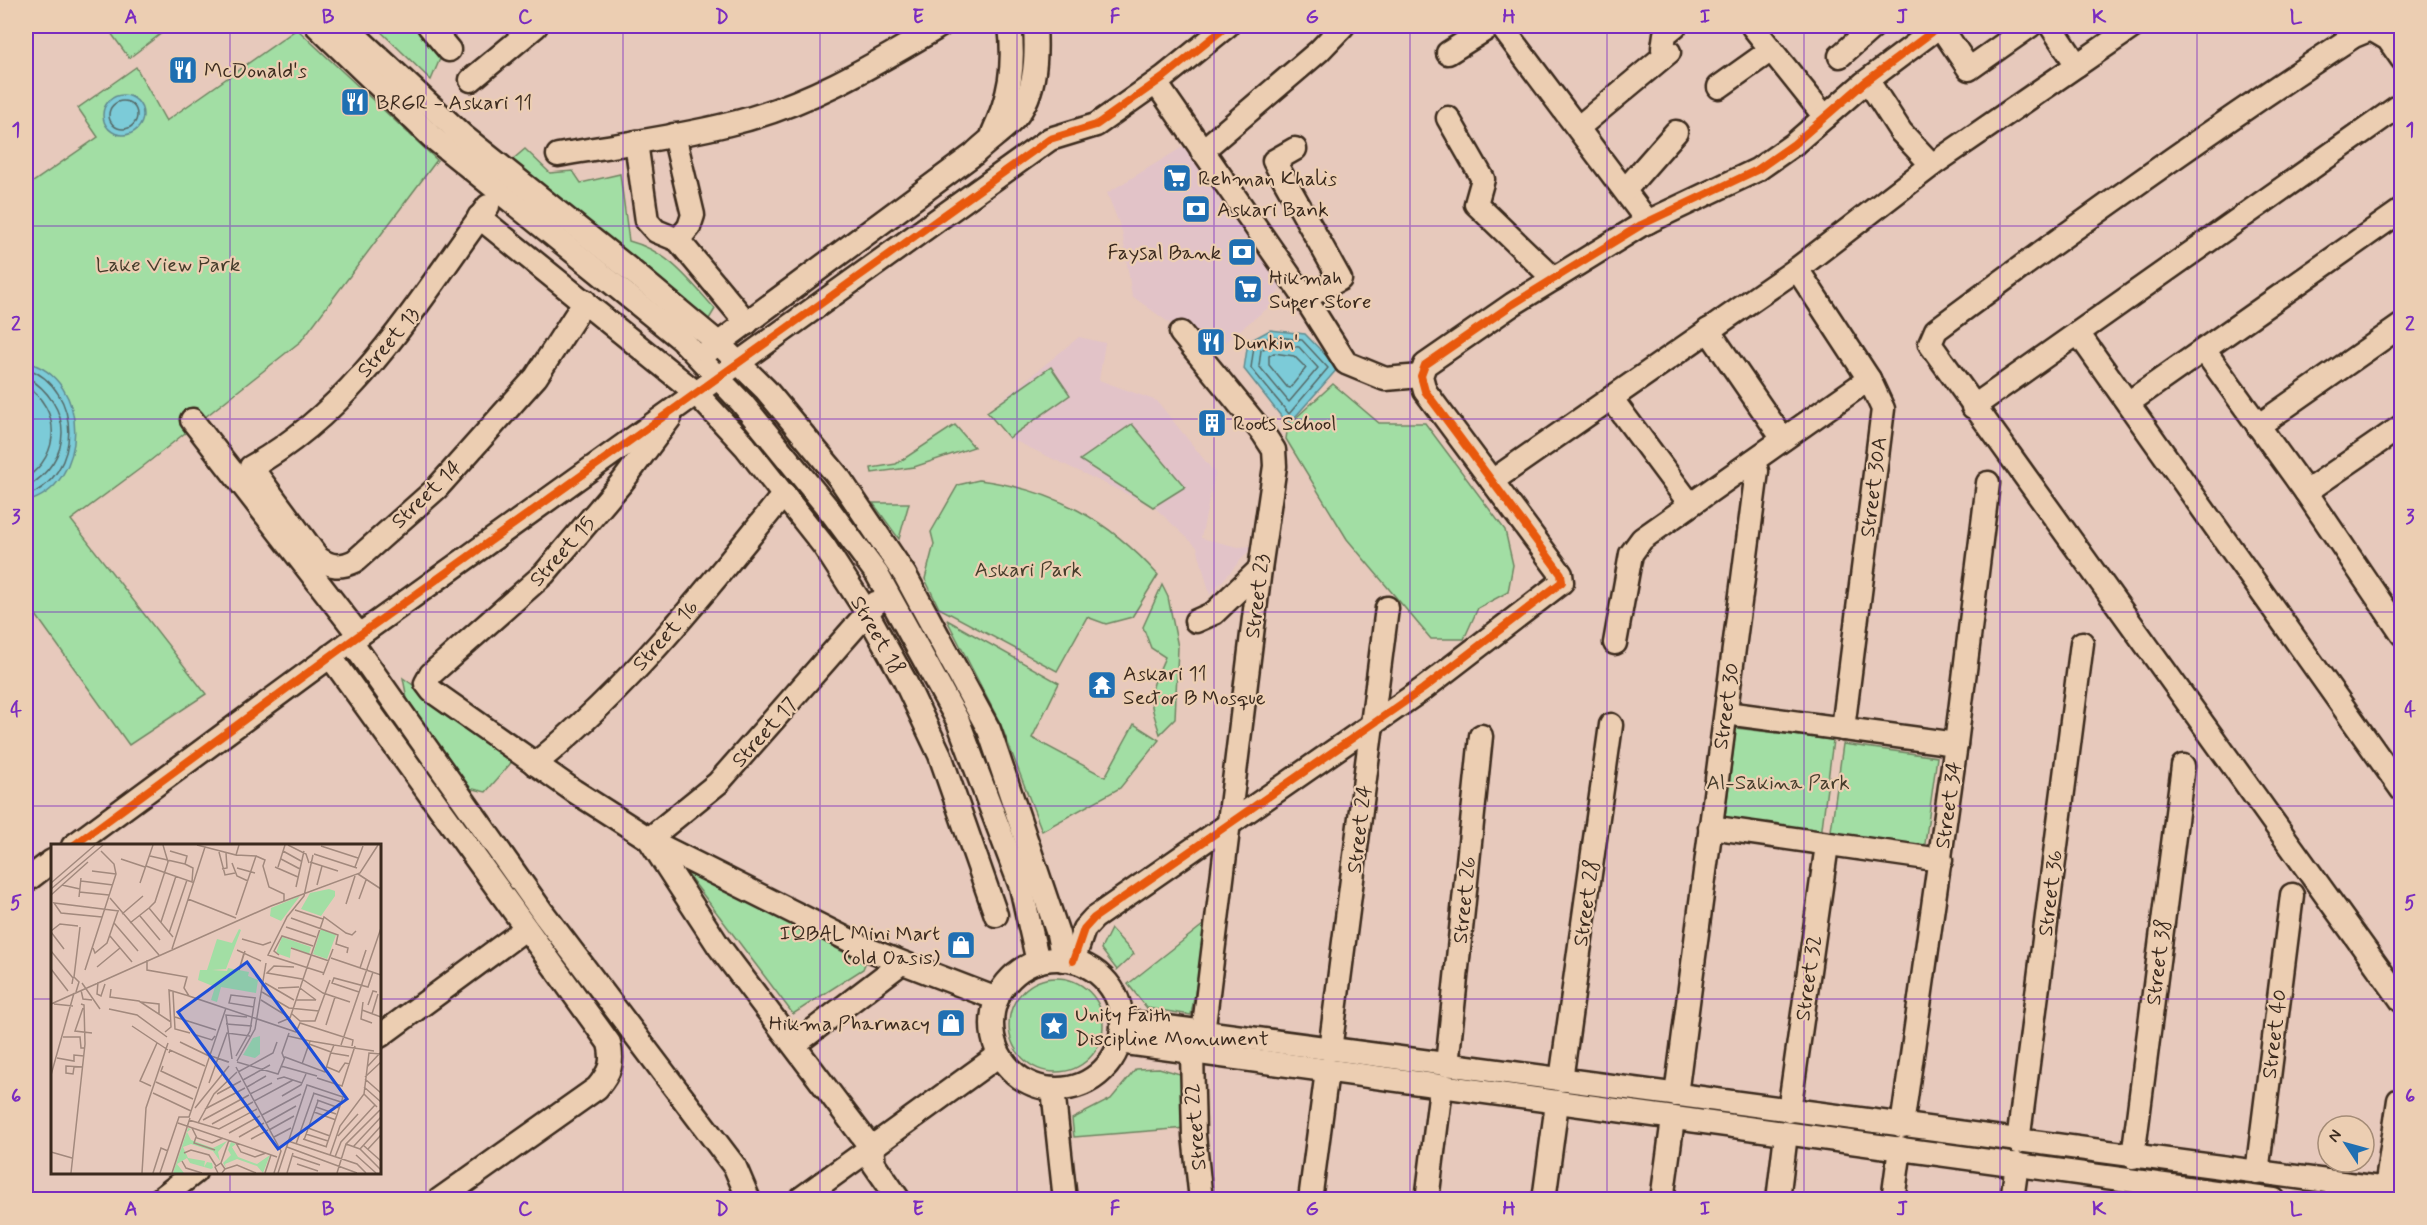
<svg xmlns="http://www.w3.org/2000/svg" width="2427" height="1225" font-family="Mynerve,sans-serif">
  <rect width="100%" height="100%" fill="#e7c9bc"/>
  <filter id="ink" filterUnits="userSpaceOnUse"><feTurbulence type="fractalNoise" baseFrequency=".0167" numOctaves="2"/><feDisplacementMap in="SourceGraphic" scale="12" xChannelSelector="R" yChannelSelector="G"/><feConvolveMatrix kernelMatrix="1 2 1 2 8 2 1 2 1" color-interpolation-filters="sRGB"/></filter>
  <g filter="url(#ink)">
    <g fill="#e2c3c8">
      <path d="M1186,145L1282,286L1269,307L1211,353L1132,296L1122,231L1107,193Z"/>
      <path d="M1079,337L1105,343L1099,380L1157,401L1215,473L1201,538L1238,547L1253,546L1210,595L1197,547L1154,507L1009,438L987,412Z"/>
    </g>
    <g fill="#a2dea4" stroke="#6e8461" stroke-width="1.5">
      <path d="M106,26H171L129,58Z"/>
      <path d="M375,26H415L442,54L431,80Z"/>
      <path d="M297,29L437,160L301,341L141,468L71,520L206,694L129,745L26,601V187L98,137L78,108L136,67L166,121Z"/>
      <path d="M525,149L550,173L573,171L581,183L620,174L629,241C668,251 689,280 715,309L706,324L512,160Z"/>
      <path d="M1051,367L1070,395L1009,438L987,412Z"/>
      <path d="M1333,384L1379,423H1425L1505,530L1513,565L1508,592L1478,608L1464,639H1431L1347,539L1286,439L1288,425Z"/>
      <path d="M1132,424L1185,487L1153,507L1080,460Z"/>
      <path d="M955,425L974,447L914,467L872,473L871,468L896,464Z"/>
      <path d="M979,480C1054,490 1108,519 1158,575L1132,617L1106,624L1087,617L1057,671L939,608L925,579L934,544L931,532L958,485Z"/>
      <path d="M873,503H909L899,539Z"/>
      <path d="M1162,585L1168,597L1178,647L1175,719L1160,734C1147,694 1148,696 1165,657L1151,648L1143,627Z"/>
      <path d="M947,620L1059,683L1032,738L1105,777L1134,724L1159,740L1120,788L1042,831L1001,725Z"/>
      <path d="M403,678L516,757L486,792L469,788L407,699Z"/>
      <path d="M1736,728L1833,740L1821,836L1724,825Z"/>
      <path d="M1843,744L1937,757L1924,851L1830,838Z"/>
      <path d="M686,872L814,936L865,964L863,969L793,1014Z"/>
      <path d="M1208,921L1191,1015L1147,1008L1128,984Z"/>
      <path d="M1111,929L1134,954L1117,970L1101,949Z"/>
      <circle cx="1056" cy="1025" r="47"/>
      <path d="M1159,1068L1180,1074L1186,1128L1074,1137L1072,1119L1111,1099L1136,1069Z"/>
    </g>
    <g fill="#7ccbd8" stroke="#628b8e" stroke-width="1.5">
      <circle cx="123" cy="115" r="20"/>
      <path d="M1270,330L1305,334L1338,368L1288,425L1244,369L1248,342Z"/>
      <path d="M26,362C92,378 90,486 26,502Z"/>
    </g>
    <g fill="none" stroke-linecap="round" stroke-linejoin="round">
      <g stroke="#556a68" stroke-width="1.5">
        <circle cx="123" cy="115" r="14"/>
        <path d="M1271,336L1302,340L1328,368L1289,414L1251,368L1254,346Z"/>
        <path d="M1273,344L1299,347L1318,368L1289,402L1259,366L1261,350Z"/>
        <path d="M1274,353L1294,356L1306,368L1290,388L1287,387L1269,365V356Z"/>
        <path d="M26,368C83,388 83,476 26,496"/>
        <path d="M26,376C74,406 74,459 26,488"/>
        <path d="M26,386C61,409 61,455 26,478"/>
      </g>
      <g stroke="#3b2a1e" stroke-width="27">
        <g id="minor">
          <path d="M317,26L432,137L681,339L742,403L831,512L877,574L958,721L1021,887L1038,962"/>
          <path d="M345,26L462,135L638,276L718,343L766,390L840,479L905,575L989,730L1058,934L1063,960"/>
          <path d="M429,26L449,50"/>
          <path d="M1501,26L1648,222"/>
          <path d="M1755,26L1753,27L1825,117"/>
          <path d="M1940,26L1969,69L2030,26"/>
          <path d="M2051,26L2077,65"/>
          <path d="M1448,53L1491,26"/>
          <path d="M1840,56L1874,26"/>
          <path d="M2402,59L2388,39L2371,29L2354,36C2211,129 2073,228 1936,330L1930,344L2402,1001"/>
          <path d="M471,80L536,26"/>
          <path d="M1156,83L1305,298L1346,363L1385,379L1421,376"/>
          <path d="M1719,87L1771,50"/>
          <path d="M1448,118L1483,179L1476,204L1554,279"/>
          <path d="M1579,127L1669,52L1663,48L1665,34L1675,26"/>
          <path d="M993,133C1010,96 1015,66 1010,26"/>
          <path d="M636,142L647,221L656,231L678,240L689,227L693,215L674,135"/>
          <path d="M1295,149L1274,161L1340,279L1305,298"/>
          <path d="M1202,151L1319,51L1343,26"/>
          <path d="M558,155C615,145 673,138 729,124C806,106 874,65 940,26"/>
          <path d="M1932,165L2134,26"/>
          <path d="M1625,190L1676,132"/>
          <path d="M488,206C419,300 356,409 251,467L318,558C331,567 340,568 355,561L437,488L536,377L585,301"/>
          <path d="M479,217L695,392L745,446L824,546L866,611L905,681L940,755L996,915"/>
          <path d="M678,240L747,323"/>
          <path d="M1797,269L1869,379L1883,409L1843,729"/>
          <path d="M1708,330L1783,439"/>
          <path d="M1181,333L1263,433L1274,450L1275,466L1260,569L1203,1034"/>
          <path d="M2078,333L2402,790"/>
          <path d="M2204,350L2306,492L2402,634"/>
          <path d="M707,352L974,154C985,143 998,134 1010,123C1036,99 1037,59 1035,26"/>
          <path d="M1611,398L1690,504"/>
          <path d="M2128,403L2402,210"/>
          <path d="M1973,407L2402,104"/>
          <path d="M670,418L623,481L544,574L431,674L426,683L432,691L574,791L657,844L867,949L997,999"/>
          <path d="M192,420L359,635"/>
          <path d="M2258,426L2402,325"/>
          <path d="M1492,481L1797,269L1932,165L1901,132L1868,81"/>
          <path d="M2306,492L2402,426"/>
          <path d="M876,603L718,783L649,839L718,945L872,1149L874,1164L899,1200"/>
          <path d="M1196,621L1214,613L1260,569"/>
          <path d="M351,641L543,913L735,1167L749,1200"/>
          <path d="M1615,643L1631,554L1642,539L1869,379"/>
          <path d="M330,656L609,1043C614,1063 610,1072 597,1088L439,1200"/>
          <path d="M1726,713L1956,744"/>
          <path d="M535,764C630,687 708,589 784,494"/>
          <path d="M1710,827L1941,860"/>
          <path d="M73,846L351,641L1050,139L1096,125L1164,77L1227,26"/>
          <path d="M26,881L52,861"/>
          <circle cx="1057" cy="1024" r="65"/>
          <path d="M1073,961L1084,929L1094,918L1423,689L1562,582L1561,574L1425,391L1421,376L1425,365L1513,304L1641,225L1757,170L1794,144L1864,83L1940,26"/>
          <path d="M1122,1021L2402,1191"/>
          <path d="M380,1036L525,929"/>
          <path d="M1119,1042L2274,1200"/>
          <path d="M794,1045L900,964"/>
          <path d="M1330,1050L1387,608"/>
          <path d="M1192,1054L1194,1135L1201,1200"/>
          <path d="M1447,1065L1481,736"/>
          <path d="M1561,1080L1611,725"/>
          <path d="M1053,1089L1065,1200"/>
          <path d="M1676,1095L1757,471L1753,461"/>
          <path d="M1789,1111L1827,845"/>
          <path d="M1902,1126L1956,744L1988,483"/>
          <path d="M2018,1142L2082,643"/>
          <path d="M2133,1157L2183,766"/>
          <path d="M2257,1173L2292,895"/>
          <path d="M2386,1189L2399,1100"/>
          <path d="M159,1200L195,1172"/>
          <path d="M799,1200L999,1055"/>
          <path d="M1310,1200L1327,1071"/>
          <path d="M1427,1200L1441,1088"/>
          <path d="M1544,1200L1557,1103"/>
          <path d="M1662,1200L1673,1119"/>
          <path d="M1778,1200L1786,1134"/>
          <path d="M1893,1200L1900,1148"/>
          <path d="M2012,1200L2017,1164"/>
        </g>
      </g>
      <use href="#minor" stroke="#ecceb2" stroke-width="22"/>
      <g stroke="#ecceb2" stroke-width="11">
        <g id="cycleway">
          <path d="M73,846L351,641L1050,139L1096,125L1164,77L1227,26"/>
          <path d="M1073,961L1084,929L1094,918L1423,689L1562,582L1561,574L1425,391L1421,376L1425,365L1513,304L1641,225L1757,170L1794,144L1864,83L1940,26"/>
        </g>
      </g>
      <use href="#cycleway" stroke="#e8590c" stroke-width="8"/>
    </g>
  </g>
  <path fill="none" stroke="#7b2cbf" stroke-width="1.5" stroke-opacity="0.55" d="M230,26V846M426,26V1200M623,26V1200M820,26V1200M1017,26V1200M1214,26V1200M1410,26V1200M1607,26V1200M1804,26V1200M2000,26V1200M2197,26V1200M26,226H2402M26,419H2402M26,612H2402M26,806H2402M26,999H52M380,999H2402M230,1172V1200"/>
  <defs>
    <g id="restaurant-square" transform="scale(1.5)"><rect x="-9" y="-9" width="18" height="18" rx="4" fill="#1f6fb2" stroke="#ecceb2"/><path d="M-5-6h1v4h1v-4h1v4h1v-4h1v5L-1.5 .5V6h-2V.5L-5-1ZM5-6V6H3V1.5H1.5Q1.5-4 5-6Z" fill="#fff"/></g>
    <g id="supermarket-square" transform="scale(1.5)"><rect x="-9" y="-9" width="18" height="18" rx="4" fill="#1f6fb2" stroke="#ecceb2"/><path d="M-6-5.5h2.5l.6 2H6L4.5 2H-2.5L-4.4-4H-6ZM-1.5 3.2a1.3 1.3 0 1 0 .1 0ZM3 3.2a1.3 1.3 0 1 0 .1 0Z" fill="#fff"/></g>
    <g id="bank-square" transform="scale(1.5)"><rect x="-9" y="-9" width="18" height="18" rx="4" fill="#1f6fb2" stroke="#ecceb2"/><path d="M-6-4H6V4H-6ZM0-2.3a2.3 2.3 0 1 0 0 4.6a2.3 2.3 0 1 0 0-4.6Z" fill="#fff"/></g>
    <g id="building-square" transform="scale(1.5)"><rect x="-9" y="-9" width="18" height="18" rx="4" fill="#1f6fb2" stroke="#ecceb2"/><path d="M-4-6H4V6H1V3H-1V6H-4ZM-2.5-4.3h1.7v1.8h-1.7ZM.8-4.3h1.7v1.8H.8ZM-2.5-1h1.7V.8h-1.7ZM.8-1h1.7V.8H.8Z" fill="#fff"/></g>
    <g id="temple-square" transform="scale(1.5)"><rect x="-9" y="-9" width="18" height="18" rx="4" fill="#1f6fb2" stroke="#ecceb2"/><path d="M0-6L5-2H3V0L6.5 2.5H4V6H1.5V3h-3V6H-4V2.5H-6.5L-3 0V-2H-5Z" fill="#fff"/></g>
    <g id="shop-square" transform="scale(1.5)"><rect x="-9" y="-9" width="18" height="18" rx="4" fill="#1f6fb2" stroke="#ecceb2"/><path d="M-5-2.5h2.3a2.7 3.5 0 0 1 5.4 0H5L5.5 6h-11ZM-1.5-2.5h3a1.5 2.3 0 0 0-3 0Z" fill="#fff"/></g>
    <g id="sight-square" transform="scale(1.5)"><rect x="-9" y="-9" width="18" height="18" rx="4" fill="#1f6fb2" stroke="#ecceb2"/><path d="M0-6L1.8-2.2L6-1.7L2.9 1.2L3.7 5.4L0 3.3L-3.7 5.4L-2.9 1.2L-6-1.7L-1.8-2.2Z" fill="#fff"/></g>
  </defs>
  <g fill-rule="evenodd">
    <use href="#restaurant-square" x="183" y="70"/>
    <use href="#restaurant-square" x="355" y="102"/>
    <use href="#supermarket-square" x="1177" y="178"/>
    <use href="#bank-square" x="1196" y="209"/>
    <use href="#bank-square" x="1242" y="252"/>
    <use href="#supermarket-square" x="1248" y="289"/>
    <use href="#restaurant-square" x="1211" y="342"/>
    <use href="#building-square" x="1212" y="423"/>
    <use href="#temple-square" x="1102" y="685"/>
    <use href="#shop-square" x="961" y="945"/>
    <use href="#shop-square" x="951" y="1023"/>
    <use href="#sight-square" x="1054" y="1026"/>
  </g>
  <g text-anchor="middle" stroke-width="4.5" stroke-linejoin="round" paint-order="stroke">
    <g font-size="21" fill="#3b2a1e" stroke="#ecceb2" text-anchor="start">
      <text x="204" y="77">McDonald's</text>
      <text x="376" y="109">BRGR - Askari 11</text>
      <text x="1198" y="185">Rehman Khalis</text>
      <text x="1217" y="216">Askari Bank</text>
      <text x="1221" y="259" text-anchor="end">Faysal Bank</text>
      <text x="1269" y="284">Hikmah<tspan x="1269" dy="24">Super Store</tspan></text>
      <text x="1232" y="349">Dunkin'</text>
      <text x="1233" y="430">Roots School</text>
      <text x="1123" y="680">Askari 11<tspan x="1123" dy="24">Sector B Mosque</tspan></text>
      <text x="940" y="940" text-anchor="end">IQBAL Mini Mart<tspan x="940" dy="24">(old Oasis)</tspan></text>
      <text x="1075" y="1021">Unity Faith<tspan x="1075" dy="24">Discipline Monument</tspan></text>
      <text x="930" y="1030" text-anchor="end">Hikma Pharmacy</text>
    </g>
    <g font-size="21" fill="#453c2b" stroke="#ecceb2">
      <text x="168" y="271">Lake View Park</text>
      <text x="1028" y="576">Askari Park</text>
      <text x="1778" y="789">Al-Sakina Park</text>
    </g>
    <g font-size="21" fill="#3b2a1e" stroke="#ecceb2">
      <text transform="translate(388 342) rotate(-50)" y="7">Street 13</text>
      <text transform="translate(1873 487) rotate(-83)" y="7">Street 30A</text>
      <text transform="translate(426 494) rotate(-44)" y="7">Street 14</text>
      <text transform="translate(562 551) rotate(-48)" y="7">Street 15</text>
      <text transform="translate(1257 596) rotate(-83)" y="7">Street 23</text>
      <text transform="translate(665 635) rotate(-48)" y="7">Street 16</text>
      <text transform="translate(878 635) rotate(60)" y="7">Street 18</text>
      <text transform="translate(1726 706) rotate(-82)" y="7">Street 30</text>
      <text transform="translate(764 732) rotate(-48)" y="7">Street 17</text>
      <text transform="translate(1948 805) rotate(-82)" y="7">Street 34</text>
      <text transform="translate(1359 829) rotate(-83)" y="7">Street 24</text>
      <text transform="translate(2050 893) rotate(-83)" y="7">Street 36</text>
      <text transform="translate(1464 900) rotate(-84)" y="7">Street 26</text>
      <text transform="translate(1586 903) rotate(-82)" y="7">Street 28</text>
      <text transform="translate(2158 962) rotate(-83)" y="7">Street 38</text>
      <text transform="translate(1808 978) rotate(-82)" y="7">Street 32</text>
      <text transform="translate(2274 1034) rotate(-83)" y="7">Street 40</text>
      <text transform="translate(1195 1127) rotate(-95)" y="7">Street 22</text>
    </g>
  </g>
  <g transform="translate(51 844)">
    <rect width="330" height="330" fill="#e7c9bc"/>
    <path d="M278,45L284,47V52L270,72L250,65L259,49ZM249,52L230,77L219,72L220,64ZM188,85L190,86L175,125L161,126L176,127L177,124L198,128L197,132L207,136L205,149L170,143L166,158L160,156L164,143L147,136L149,126H156L166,95L181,99ZM270,85L285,91L276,115L262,110ZM231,93L260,103L258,110L240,103L239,114L225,109ZM209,192V210L204,214L192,211L202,194ZM137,284L140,285L136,288L140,296L162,304L176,297L167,308L169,317L162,307L140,300L132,303L137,314L154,317L153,323L156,318L161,319L162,324L160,325L139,319L136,314L126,320L133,329H122ZM180,298L185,300L181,303L187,313L206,320L219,311L212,329L206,322L186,315L174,320L175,324L172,319L180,311L177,306Z" fill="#a2dea4"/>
    <path fill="none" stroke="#a2897d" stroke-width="1.5" d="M237,1L255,10L258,19M270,2L307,14M154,3L185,11L188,1M232,7L250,17M168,8L174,31L184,29M263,10L306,24M185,11L205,12L185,71M262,11L253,52L236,73L217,111L273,129M99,12L134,20M205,12L214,16L212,22L218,43L233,50V57M70,15L94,23M230,15L249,25M259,18L287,27M181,19L186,32L197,37M95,22L141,38L142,24L134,20L136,12L119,7M224,23L247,33M227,23L234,1M304,23L312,2M186,24L204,29M171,25L176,24L175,9M41,27L65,30M307,30L330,45M30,37L62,41M0,39L44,1M89,39L102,1M11,41L29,45M266,41L271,22M245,43L253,7M0,45L52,1M28,48L58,51M0,51L37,18M28,53L30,34M59,54L108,111M137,55L185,74M308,55L315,36M295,60L304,32M98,64L104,58L117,18L112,1M244,66L272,75M71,70L92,52M89,72L109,96M51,73L10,69L3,59L68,67M240,74L287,91L285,100L297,104L296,109M110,78L125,32M63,79L87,107M79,79L98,64L122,93M235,83L265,93M0,87L9,80L27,82M0,88L13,105M118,89L136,36M59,92L81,118M191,95L212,101L220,98M42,104L44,109L56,99L67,67M240,104L278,117M121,105L154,3L146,1M186,106L210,117M0,107L22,134L21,140M193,109L188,126L194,107M228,111L223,107L231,92L262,102M280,114L330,131M96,116V126L136,133L133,144L138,152L245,188L249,179L302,196L301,202M46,123L69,104M243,123L223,122L216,129L251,135L272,149L299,158M309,124L315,106M0,125L17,147M34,126L65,30L63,20L50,7M272,131L282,105M47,138L46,150L50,152L54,140M31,139L49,165M214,139L243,156M227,144L248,143M249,144L265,156M60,145L59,153L88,157L120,178M30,146L32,155L41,156M25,148L28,138L23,133L29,83M122,148L124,185L139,189M211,148L238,164L268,167M308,148L281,139L283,134L317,143L322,128M210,156L239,174M245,156H265M90,158L108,160V170M312,158L310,175L321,179M0,160L220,62L309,29L327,1M3,160L22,162M317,161L322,147L326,148M203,163L178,159L180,151L205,154M32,164L24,187L41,189M58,165L86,171L116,193M311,166L330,173M241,170L249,177H264L279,136M321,170L327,150M124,173L165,186M227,179L239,174L273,73L295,89L301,91L305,87M175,180L201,182M275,181L284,153M81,182L117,206M114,188L120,183L118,146L138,152M145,191L161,196L164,192M237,192L259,197L251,220M12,193H29L30,204H34M259,197L283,201M129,198L158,212M290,201L330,84M280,208L283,201L323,207M118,209L119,206L154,222M280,209L298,212M185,212L199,187L204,154M6,214L23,217V211L33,212M233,214L231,209L238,189M181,215L175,171L196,173M186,217L204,185L215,119M177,218L160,212L178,218M186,218L227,230L234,213L274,228L280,208L258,200M112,222L110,227L146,244M230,222L266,232M23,223L22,230L15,229V222L32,223M185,223L230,307L223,329M276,223L288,228L294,219L299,220M316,223L329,209M187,228L222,209L226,198M0,231L23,149M314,233L330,218M266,234L291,242L304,202M226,235L233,233L251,239M314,235L330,249M192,236L219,221M105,238L142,255M158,239L176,189L199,192M100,242L89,237L106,199M196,243L215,232M313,243L330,258M102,249L140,267M262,249L290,258M166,250L190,237M199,250L221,239M313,250L326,263M231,252L250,241L255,230M266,256L288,264M203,257L242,236M265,263L285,270M144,264L178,222M154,265L194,244M263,268L285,276M211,271L250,250M138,276L168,285L206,265M152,276L198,251M127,279L226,313M147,279L163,250L186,228M215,279L245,262M161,280L202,258M141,284L146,294L161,299L172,294M257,284L279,292M218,286L243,272M178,289L209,272M255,290L277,297M287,292L307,270M145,293L143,299L164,306M188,293L213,279M223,293L240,284M200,295L217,286M252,295L276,303M253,296L267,257M237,297L306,320L315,329M185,299L190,308L204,313L215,309M245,300L263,249M295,300L309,305L330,326M312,301L330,317M236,303L306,329M302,303L330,273M309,305L330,282M317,305L330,291M0,308L21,314M133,309L140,306L158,311L165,322M279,311L289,282L313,250L318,209L330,210M305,311L325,329M242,312L269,321M284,313L290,298L324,261M131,317L135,324L151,329M170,319L178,296M246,320L267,327M174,325L186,321L205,329M20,329L34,200L33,161L30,160M91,329L95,264L117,199M102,329L110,304L117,307M109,329L128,273H138L175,164M121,329L139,274M167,329L164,323L170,319L174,325L171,329M214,329L220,311M227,329L256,241L292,253L275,303M236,329L242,309M286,329L295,300L329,266"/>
    <path fill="#1d4ed8" fill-opacity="0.15" stroke="#1d4ed8" stroke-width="3" d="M196,118L296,255L227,305L127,168Z"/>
    <rect width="330" height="330" fill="none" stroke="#3b2a1e" stroke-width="3"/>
  </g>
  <rect width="2427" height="1225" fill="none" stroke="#ecceb2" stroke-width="66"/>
  <g transform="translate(2346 1144) rotate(306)"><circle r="28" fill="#ecceb2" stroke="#a58c77" stroke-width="1.5"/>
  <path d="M0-4.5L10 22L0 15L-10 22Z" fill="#1f6fb2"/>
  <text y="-9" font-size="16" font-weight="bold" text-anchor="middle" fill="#3b2a1e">N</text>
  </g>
  <rect x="33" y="33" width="2361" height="1159" fill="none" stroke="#7b2cbf" stroke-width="2"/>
  <g font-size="20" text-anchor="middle" font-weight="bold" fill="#7b2cbf">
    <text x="131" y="23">A</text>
    <text x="328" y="23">B</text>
    <text x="525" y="23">C</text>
    <text x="722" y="23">D</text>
    <text x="918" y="23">E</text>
    <text x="1115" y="23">F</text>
    <text x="1312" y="23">G</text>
    <text x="1509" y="23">H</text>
    <text x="1705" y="23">I</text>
    <text x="1902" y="23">J</text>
    <text x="2099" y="23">K</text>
    <text x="2296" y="23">L</text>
    <text x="16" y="136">1</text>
    <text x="2410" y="136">1</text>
    <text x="16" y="330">2</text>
    <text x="2410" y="330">2</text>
    <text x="16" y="523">3</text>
    <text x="2410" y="523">3</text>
    <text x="16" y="716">4</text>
    <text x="2410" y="716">4</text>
    <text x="16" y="909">5</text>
    <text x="2410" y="909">5</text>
    <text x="16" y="1102">6</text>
    <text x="2410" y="1102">6</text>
    <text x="131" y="1215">A</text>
    <text x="328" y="1215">B</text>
    <text x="525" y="1215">C</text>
    <text x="722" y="1215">D</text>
    <text x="918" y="1215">E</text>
    <text x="1115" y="1215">F</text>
    <text x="1312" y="1215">G</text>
    <text x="1509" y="1215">H</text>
    <text x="1705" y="1215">I</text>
    <text x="1902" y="1215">J</text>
    <text x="2099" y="1215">K</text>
    <text x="2296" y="1215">L</text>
  </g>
</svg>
